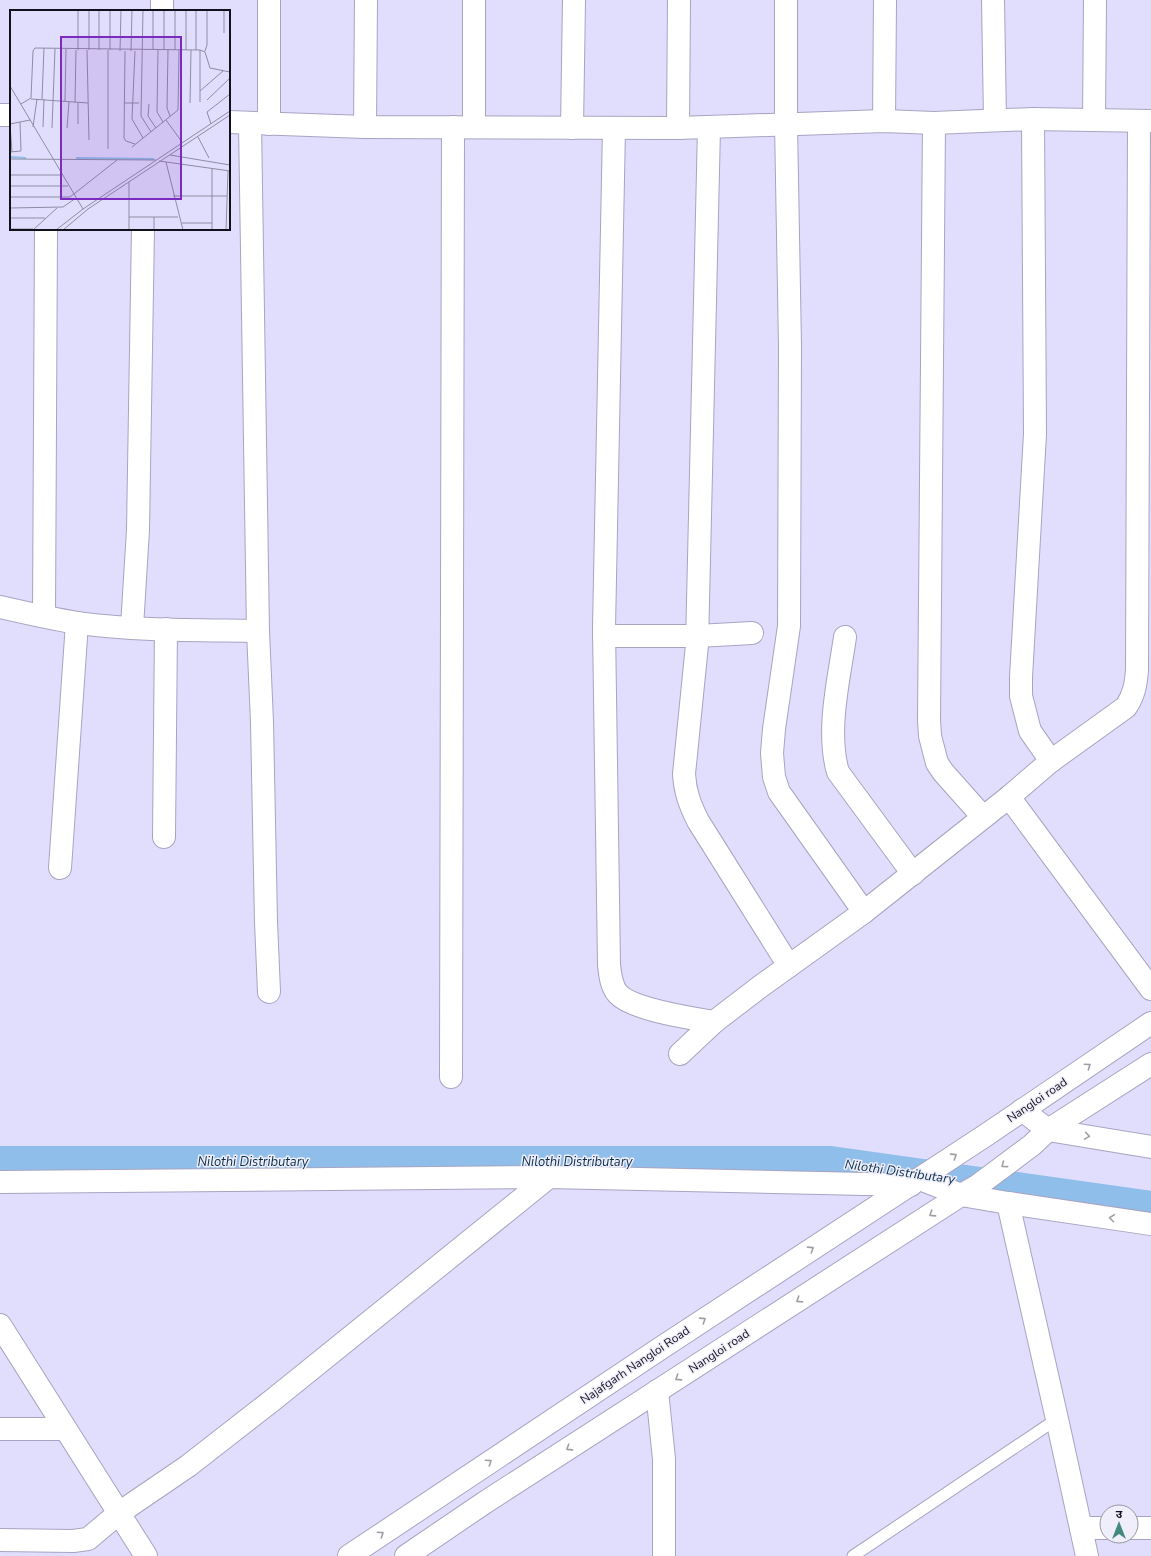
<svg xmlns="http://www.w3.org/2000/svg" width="1151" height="1556" font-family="'Nunito Sans','Noto Sans Devanagari',sans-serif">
  <rect width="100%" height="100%" fill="#e1defd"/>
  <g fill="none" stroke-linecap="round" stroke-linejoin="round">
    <path stroke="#8fbeea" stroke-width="30" d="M0,1161H831L1151,1206"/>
    <g stroke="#a7a4c1" stroke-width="13">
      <path id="service" d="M853,1556L1057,1419"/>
    </g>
    <g stroke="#a7a4c1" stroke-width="24">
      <g id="minor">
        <path d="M162,0V11"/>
        <path d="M269,0V124"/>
        <path d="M474,0V127"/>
        <path d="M786,0V123L790,347L789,626L774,729L772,753L774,777L779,792L864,912"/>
        <path d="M993,0L995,120"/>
        <path d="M0,115H11"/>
        <path d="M1033,119L1035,434L1021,677V696L1030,731L1051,761"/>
        <path d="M1094,120L1095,0"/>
        <path d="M884,121L885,0"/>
        <path d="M229,122L365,127L678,128L884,121L934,123L1033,119L1151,121"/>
        <path d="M250,123L258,631L262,722L266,922L269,992"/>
        <path d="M934,123L929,720L930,736L937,763L943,772L983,817"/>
        <path d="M365,127L366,0"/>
        <path d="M572,128L574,0"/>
        <path d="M614,128L604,628L609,965C610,974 611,986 618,994C633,1010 691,1018 714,1022"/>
        <path d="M678,128L679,0"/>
        <path d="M709,128L697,645L684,774C685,792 690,805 698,821L789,966"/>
        <path d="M0,607C26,613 52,619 78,623C137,631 198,630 258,631"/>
        <path d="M44,616L46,229"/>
        <path d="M132,627L138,530L143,229"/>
        <path d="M604,636H697L752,633"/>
        <path d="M845,637C839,679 826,731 838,772L913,874"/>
        <path d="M1009,797L1151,989"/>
        <path d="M164,837L166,629"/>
        <path d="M60,868L77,623"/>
        <path d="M680,1054L714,1022L761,986L864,912L1009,797L1051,761L1126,707C1134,695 1136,684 1137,670L1139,121"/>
        <path d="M451,1077L453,127"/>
        <path d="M1008,1203L1057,1419L1087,1556"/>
        <path d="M0,1325L146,1556"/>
        <path d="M657,1391L664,1459V1556"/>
        <path d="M0,1429H65"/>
        <path d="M1081,1528H1107"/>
        <path d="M1131,1528H1151"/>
        <path d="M0,1540L73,1541L88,1539L119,1513L188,1466L274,1399L549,1177"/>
      </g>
    </g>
    <g stroke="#a7a4c1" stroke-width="24">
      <g id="tertiary">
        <path d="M1022,1110L1048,1130L1151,1147"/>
        <path d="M920,1179L961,1195L1008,1203L1151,1224"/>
        <path d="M0,1182L549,1177L911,1185"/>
      </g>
    </g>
    <g stroke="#a7a4c1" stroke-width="24">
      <g id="primary">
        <path d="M349,1556L664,1346L986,1135L1151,1023"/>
        <path d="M406,1556L484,1503L961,1195L977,1186L1032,1145L1048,1130L1151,1064"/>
      </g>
    </g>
    <use href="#service" stroke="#fff" stroke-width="11"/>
    <use href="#minor" stroke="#fff" stroke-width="22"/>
    <use href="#tertiary" stroke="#fff" stroke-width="22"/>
    <use href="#primary" stroke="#fff" stroke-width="22"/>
  </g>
  <defs><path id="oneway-chevron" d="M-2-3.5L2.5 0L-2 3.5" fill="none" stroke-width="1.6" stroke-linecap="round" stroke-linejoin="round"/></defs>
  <g stroke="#a0a0a4">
    <use href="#oneway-chevron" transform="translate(1088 1066) rotate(-34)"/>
    <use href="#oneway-chevron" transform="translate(1087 1136) rotate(9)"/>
    <use href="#oneway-chevron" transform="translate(954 1156) rotate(-33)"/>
    <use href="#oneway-chevron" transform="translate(1004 1165) rotate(143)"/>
    <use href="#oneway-chevron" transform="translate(932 1214) rotate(147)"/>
    <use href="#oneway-chevron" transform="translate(1112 1218) rotate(-172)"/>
    <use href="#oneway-chevron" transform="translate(811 1249) rotate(-33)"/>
    <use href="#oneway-chevron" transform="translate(799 1300) rotate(147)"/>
    <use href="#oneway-chevron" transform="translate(703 1320) rotate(-33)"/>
    <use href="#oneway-chevron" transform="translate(678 1378) rotate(147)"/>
    <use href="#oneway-chevron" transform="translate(569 1448) rotate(147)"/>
    <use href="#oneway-chevron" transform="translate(489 1462) rotate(-34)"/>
    <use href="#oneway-chevron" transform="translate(381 1534) rotate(-34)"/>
  </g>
  <g text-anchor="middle" stroke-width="3" stroke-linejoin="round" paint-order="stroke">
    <g font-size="12" fill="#12111b" stroke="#efeefa">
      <text transform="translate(1037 1100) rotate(-34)" y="4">Nangloi road</text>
      <text transform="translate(719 1351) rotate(-33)" y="4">Nangloi road</text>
      <text transform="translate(635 1365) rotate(-34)" y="4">Najafgarh Nangloi Road</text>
    </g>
    <g font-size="13" font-style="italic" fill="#0a2f4b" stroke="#efeefa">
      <text x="253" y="1166">Nilothi Distributary</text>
      <text x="577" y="1166">Nilothi Distributary</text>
      <text transform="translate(900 1171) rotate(8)" y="5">Nilothi Distributary</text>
    </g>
  </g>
  <g transform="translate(10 10)">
    <rect width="220" height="220" fill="#e1defd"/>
    <path fill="none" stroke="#8fbeea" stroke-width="2" d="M0,147L16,148M66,148L144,149"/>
    <path fill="none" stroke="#8e8ca3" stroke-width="1" d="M79,0V40M100,0V40M133,0L131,106L141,122M154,0V40M176,0V40M214,0V23M68,40V0M77,40L79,130M89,40V0M143,40V0M148,40L147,102L153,112M158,40L157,98L160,106M165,40V0M186,40V0M110,41L111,0M115,41L114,128L116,131L125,134M121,41L122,0M125,41L122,109L133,128M195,41L197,35V0M0,76L73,199M190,81L213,61M21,89L78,93M32,89L34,38M197,90L220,68M55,91L56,39M65,92L66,40M190,92V40M114,93H129M180,93L181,40M11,94L21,88L23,41L25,38L190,40L195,42L200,58L220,62M139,94L138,106L146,118M156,110L172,132M0,114L2,142M0,114L20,110M68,114V93M201,114L197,102L220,84M23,117L27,89M33,117L34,89M42,118L45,39M57,118L59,92M188,127L199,148M122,137L168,100L169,40M98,139V40M0,142L11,141L10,112M160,145L220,155M0,149L146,150M149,151L220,161M156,152L173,220M0,165H51M0,176H58M163,186H217M0,187H60L107,150M0,198L53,197L66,188M119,207H168M0,208H35M172,213H202M0,219H23M23,220L47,198M46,220L73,199L220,101M53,220L78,199L220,105M119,220V172M144,220V207M202,220V159M216,220L218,161"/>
    <path fill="#7b2cbf" fill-opacity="0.15" stroke="#7b2cbf" stroke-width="2" d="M51,27H171V189H51Z"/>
    <rect width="220" height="220" fill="none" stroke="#12111b" stroke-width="2"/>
  </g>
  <g transform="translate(1119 1524)"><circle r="19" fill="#efeefa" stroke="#9796a1"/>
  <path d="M0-3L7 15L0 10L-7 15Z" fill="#448980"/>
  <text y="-6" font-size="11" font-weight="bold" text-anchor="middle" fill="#12111b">उ</text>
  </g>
</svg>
